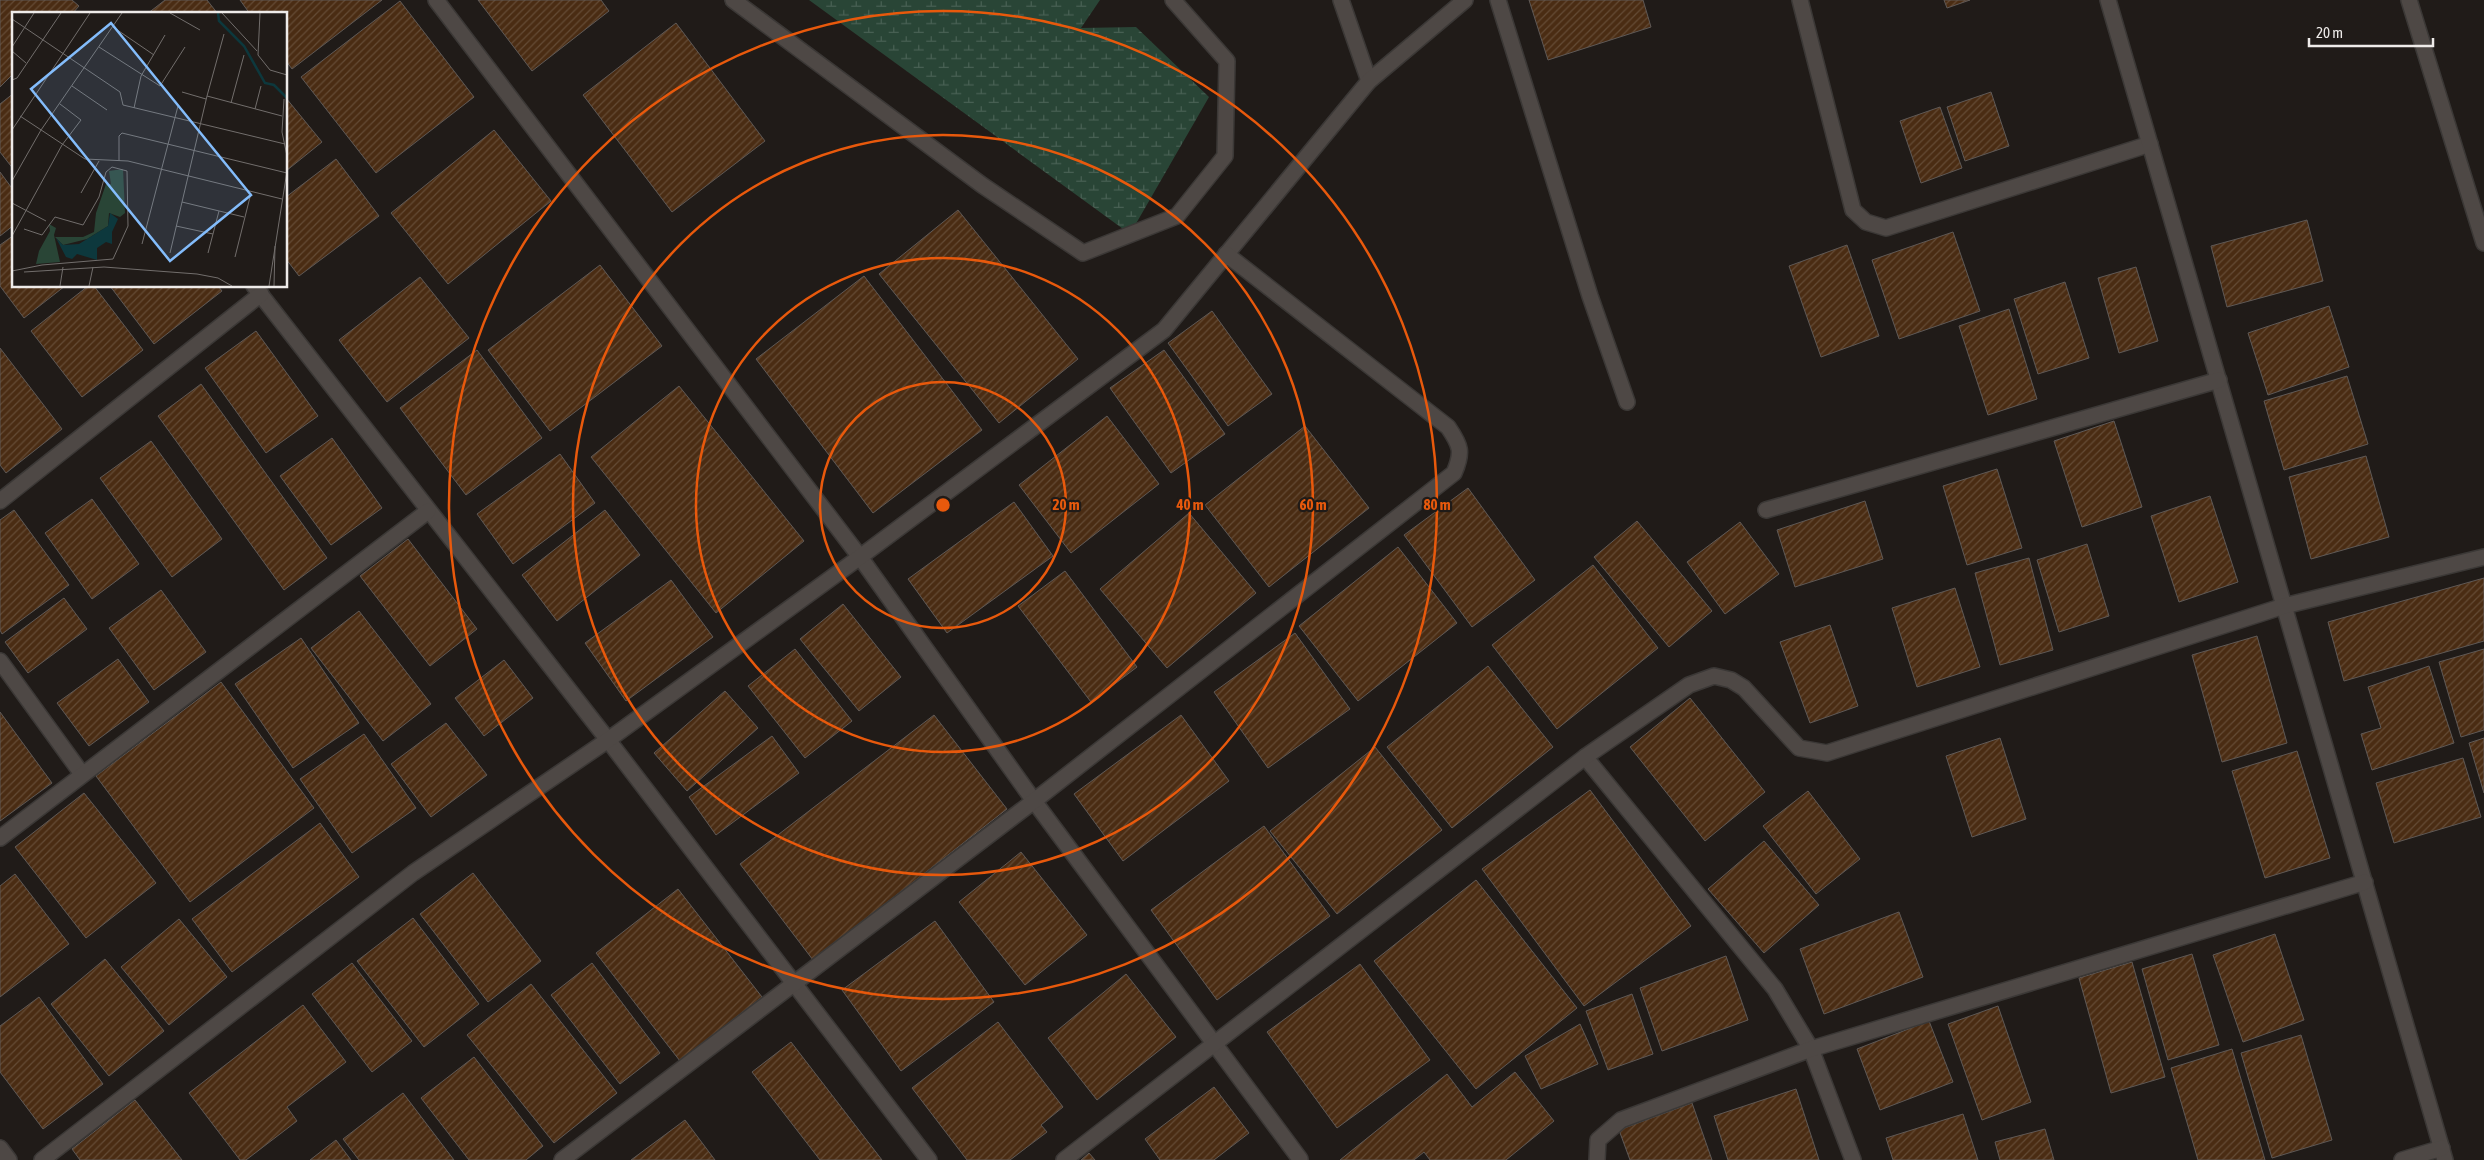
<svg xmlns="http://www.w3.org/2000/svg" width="2484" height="1160" font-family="'Asap Condensed',sans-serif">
  <defs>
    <pattern id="wetland-marsh" width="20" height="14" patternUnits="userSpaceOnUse" patternTransform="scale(1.25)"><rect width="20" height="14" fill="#294536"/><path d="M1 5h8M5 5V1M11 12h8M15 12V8" fill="none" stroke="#486053"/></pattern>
    <pattern id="building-hatch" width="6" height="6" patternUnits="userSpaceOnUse" patternTransform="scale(1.25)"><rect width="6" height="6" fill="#4a2c13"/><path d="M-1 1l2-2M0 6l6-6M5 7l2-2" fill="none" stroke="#644b35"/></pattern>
  </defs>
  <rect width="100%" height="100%" fill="#201b18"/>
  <path fill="url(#wetland-marsh)" d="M809,0H1100L1081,28L1136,27L1209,97L1130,234Z"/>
  <g fill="url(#building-hatch)" stroke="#5f5956">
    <path d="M0,0H72L79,6L72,14H14V73L0,87Z"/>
    <path d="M165,0H207L218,14H147Z"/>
    <path d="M240,0H382L292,69L286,61V14H250Z"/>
    <path d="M478,0H601L609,11L532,71Z"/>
    <path d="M1529,0H1643L1651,27L1548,60Z"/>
    <path d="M1944,0H1970L1947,8Z"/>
    <path d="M400,1L474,97L376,173L301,77Z"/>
    <path d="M676,23L765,141L672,212L583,95Z"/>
    <path d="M1991,92L2009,146L1965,161L1947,107Z"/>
    <path d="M14,93V170L0,152V104Z"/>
    <path d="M286,98L322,142L286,171Z"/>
    <path d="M1940,107L1962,168L1921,183L1900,121Z"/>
    <path d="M494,130L551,201L448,284L391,213Z"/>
    <path d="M336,159L379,216L299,276L286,259V197Z"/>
    <path d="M0,172L14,191V225L0,236Z"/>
    <path d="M958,210L1078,359L999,423L879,274Z"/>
    <path d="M2307,220L2323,281L2227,307L2211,246Z"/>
    <path d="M1953,232L1980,311L1899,339L1872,260Z"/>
    <path d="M14,235V286H65L24,318L0,286V245Z"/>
    <path d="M1847,245L1879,336L1821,357L1789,266Z"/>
    <path d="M600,265L662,346L550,431L488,350Z"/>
    <path d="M2136,267L2158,341L2119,353L2098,278Z"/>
    <path d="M864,276L982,430L873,513L756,359Z"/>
    <path d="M420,277L469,338L387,402L339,340Z"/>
    <path d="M2065,282L2089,358L2038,374L2014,299Z"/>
    <path d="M88,286H94L143,350L82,397L31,331Z"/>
    <path d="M110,286H218L222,291L154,344Z"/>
    <path d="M2329,306L2349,367L2268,395L2248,333Z"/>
    <path d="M2009,309L2037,399L1988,415L1959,326Z"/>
    <path d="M1212,311L1272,394L1228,426L1168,343Z"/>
    <path d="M256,331L318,416L266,453L205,368Z"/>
    <path d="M0,348L62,429L6,473L0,465Z"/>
    <path d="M477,350L542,438L466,495L400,408Z"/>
    <path d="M1164,350L1225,434L1171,473L1110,388Z"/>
    <path d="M2347,376L2368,444L2284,470L2264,401Z"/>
    <path d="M201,384L327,558L284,590L158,416Z"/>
    <path d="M679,386L804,541L716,613L591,457Z"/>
    <path d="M1107,416L1159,484L1071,553L1019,485Z"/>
    <path d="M2114,421L2142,507L2082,527L2054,441Z"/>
    <path d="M1305,426L1369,508L1269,587L1205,505Z"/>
    <path d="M332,438L382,508L331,545L280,476Z"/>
    <path d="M151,441L222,539L172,577L100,478Z"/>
    <path d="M560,454L595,503L513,564L477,514Z"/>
    <path d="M2366,456L2389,537L2311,559L2289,477Z"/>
    <path d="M1997,469L2022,548L1967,565L1943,486Z"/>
    <path d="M1468,488L1535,580L1472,627L1404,535Z"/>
    <path d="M2210,496L2238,582L2179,602L2151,516Z"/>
    <path d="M92,499L139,564L92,599L45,533Z"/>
    <path d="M1865,501L1883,559L1795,587L1777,530Z"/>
    <path d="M1014,502L1053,556L947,633L908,579Z"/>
    <path d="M14,510L69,585L2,634L0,630V520Z"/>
    <path d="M605,510L640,555L557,621L522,575Z"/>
    <path d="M1189,513L1256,593L1167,668L1100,589Z"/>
    <path d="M1637,521L1712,611L1669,647L1594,557Z"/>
    <path d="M1740,522L1779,574L1725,614L1687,562Z"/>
    <path d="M408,539L477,629L430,666L360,576Z"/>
    <path d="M2087,544L2109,616L2059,632L2037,560Z"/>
    <path d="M1398,547L1457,623L1358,701L1299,626Z"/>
    <path d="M2029,558L2053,650L2000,665L1975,573Z"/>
    <path d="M1593,565L1658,648L1557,729L1492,645Z"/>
    <path d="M1065,571L1137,667L1091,702L1018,606Z"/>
    <path d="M2484,578V641L2344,681L2328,622Z"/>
    <path d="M671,580L713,637L626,701L585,643Z"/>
    <path d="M1955,588L1980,667L1917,687L1892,608Z"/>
    <path d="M161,590L206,652L154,690L109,628Z"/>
    <path d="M64,598L87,629L28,673L5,642Z"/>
    <path d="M843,604L901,677L859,711L800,639Z"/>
    <path d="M359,611L431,704L383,741L311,648Z"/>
    <path d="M1830,625L1858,706L1810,723L1780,642Z"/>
    <path d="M1295,633L1350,709L1268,768L1214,692Z"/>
    <path d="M2257,636L2287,743L2222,762L2192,655Z"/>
    <path d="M301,638L359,723L293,768L235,684Z"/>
    <path d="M795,649L852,721L805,758L748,686Z"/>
    <path d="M2484,649V730L2461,737L2439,662Z"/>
    <path d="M118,659L149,702L89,746L57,703Z"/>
    <path d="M504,660L533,698L484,736L455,698Z"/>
    <path d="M1488,666L1553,747L1452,828L1387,747Z"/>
    <path d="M2429,666L2454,743L2372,770L2361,734L2381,728L2368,687Z"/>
    <path d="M221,682L314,808L190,902L96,776Z"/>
    <path d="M725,691L758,728L687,791L654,753Z"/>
    <path d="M1690,698L1765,792L1705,841L1630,747Z"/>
    <path d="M0,712L52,783L0,821Z"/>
    <path d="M934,715L1007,809L813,960L740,864Z"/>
    <path d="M1181,715L1229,781L1123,861L1074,794Z"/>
    <path d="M446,723L487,775L431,817L391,764Z"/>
    <path d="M364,734L416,808L352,853L300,779Z"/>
    <path d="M772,736L799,773L716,835L689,797Z"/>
    <path d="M2000,738L2026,819L1972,837L1946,756Z"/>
    <path d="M2484,738V793L2469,743Z"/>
    <path d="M1375,747L1442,830L1337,914L1270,831Z"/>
    <path d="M2297,751L2330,858L2265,878L2232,771Z"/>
    <path d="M2463,758L2481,817L2394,843L2376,783Z"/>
    <path d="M1590,790L1691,926L1584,1006L1482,869Z"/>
    <path d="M1808,791L1860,859L1816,894L1763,826Z"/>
    <path d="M84,793L156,883L86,938L15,847Z"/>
    <path d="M320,823L359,877L232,972L192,919Z"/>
    <path d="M1264,826L1330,916L1217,1000L1151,910Z"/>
    <path d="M1764,841L1819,905L1764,953L1708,889Z"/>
    <path d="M1021,852L1087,935L1025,985L959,902Z"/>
    <path d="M473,873L541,961L488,1002L420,914Z"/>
    <path d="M15,874L69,944L0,997V886Z"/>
    <path d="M1476,880L1577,1008L1476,1089L1374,961Z"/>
    <path d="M678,889L762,997L680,1061L596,953Z"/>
    <path d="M1899,912L1923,977L1824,1014L1800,949Z"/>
    <path d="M413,918L479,1004L424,1047L357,961Z"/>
    <path d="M179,919L227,977L169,1025L121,967Z"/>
    <path d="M935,921L994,1002L901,1071L842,990Z"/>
    <path d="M2275,934L2304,1020L2243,1042L2213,955Z"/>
    <path d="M2192,954L2219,1045L2168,1060L2142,969Z"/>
    <path d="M1726,956L1748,1020L1662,1051L1640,988Z"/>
    <path d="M105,959L164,1031L109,1076L51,1004Z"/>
    <path d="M2132,962L2165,1077L2111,1093L2079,978Z"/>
    <path d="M352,963L412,1041L372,1072L312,994Z"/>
    <path d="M592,963L660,1053L620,1084L551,995Z"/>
    <path d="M1360,964L1430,1060L1337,1128L1267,1032Z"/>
    <path d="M1126,974L1176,1037L1097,1100L1048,1038Z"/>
    <path d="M531,984L617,1093L554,1143L467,1035Z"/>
    <path d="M1632,994L1653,1054L1608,1070L1586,1011Z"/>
    <path d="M39,997L103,1084L43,1129L0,1072V1026Z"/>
    <path d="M303,1005L346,1062L287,1107L297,1121L246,1160H240L189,1093Z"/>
    <path d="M1998,1006L2031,1102L1982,1120L1948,1024Z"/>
    <path d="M1929,1021L1953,1082L1880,1110L1857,1049Z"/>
    <path d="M998,1022L1063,1107L1041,1125L1047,1132L1010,1160H967L912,1088Z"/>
    <path d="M1580,1024L1598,1064L1541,1089L1525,1056Z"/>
    <path d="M2301,1035L2332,1140L2272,1158L2241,1053Z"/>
    <path d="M791,1042L882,1160H820L752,1072Z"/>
    <path d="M2232,1049L2265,1160H2198L2171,1068Z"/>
    <path d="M474,1057L543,1146L526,1160H469L421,1098Z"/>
    <path d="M1515,1072L1554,1121L1506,1160H1430L1424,1152L1414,1160H1340L1447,1074L1472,1107Z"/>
    <path d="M1214,1087L1249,1133L1214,1160H1160L1145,1139Z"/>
    <path d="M1796,1089L1819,1160H1728L1714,1116Z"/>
    <path d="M403,1093L454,1160H359L343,1139Z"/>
    <path d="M135,1100L182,1160H80L72,1149Z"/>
    <path d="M1692,1103L1712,1160H1630L1619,1130Z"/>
    <path d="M1963,1114L1978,1160H1893L1886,1138Z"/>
    <path d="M685,1120L715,1160H631Z"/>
    <path d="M2045,1129L2054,1160H2000L1995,1142Z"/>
    <path d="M336,1140L351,1160H310Z"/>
    <path d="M1089,1153L1095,1160H1081Z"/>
  </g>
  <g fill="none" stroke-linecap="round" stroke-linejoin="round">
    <g stroke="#3b3836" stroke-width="18">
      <path id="lane" d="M1498,0L1590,296L1627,402"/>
    </g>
    <g stroke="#3b3836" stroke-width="18">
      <g id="street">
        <path d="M436,0L860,557L1034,801L1300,1159"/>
        <path d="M733,0L982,185L1083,253L1177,216L1225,156L1227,61L1173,0"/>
        <path d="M1341,0L1369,81"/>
        <path d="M1800,0L1853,210L1866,222L1886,228L2150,144"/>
        <path d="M2108,0L2445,1160"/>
        <path d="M2409,0L2484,243"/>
        <path d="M254,286L608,740L929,1160"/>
        <path d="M0,501L261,294"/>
        <path d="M1766,510L2219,380"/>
        <path d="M0,661L82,774"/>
        <path d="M1585,757L1775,989L1811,1049L1853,1160"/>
        <path d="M0,838L428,511"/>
        <path d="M0,1148L9,1160"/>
        <path d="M42,1160L413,873L608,740L860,557L1164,330L1369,81L1465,0"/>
        <path d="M562,1160L1034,801L1454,473C1463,452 1461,446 1448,427L1226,254"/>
        <path d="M1064,1160L1585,757L1689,685L1714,676L1731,680L1744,688L1799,748L1827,753L2284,606L2484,557"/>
        <path d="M1597,1160L1598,1140L1621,1120L1811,1049L2365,882"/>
        <path d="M2402,1160L2442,1148"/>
      </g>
    </g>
    <use href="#lane" stroke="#4e4845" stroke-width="15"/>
    <use href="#street" stroke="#4e4845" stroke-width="15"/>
  </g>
  <g fill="none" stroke="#e8590c" stroke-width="2.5">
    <circle cx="943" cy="505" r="123"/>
    <circle cx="943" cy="505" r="247"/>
    <circle cx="943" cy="505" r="370"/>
    <circle cx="943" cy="505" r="494"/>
  </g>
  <g transform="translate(12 12)">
    <rect width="275" height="275" fill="#201b18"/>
    <path d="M111,157L113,201L108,205L97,201L96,214L75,227L51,233L43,225H71L82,220L84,201L94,172H99L97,159ZM37,212L44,216L42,223L48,250L24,252L27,239L38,219Z" fill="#294536"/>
    <path d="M98,201L106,207L100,220V232L94,230L85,236V248L65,242L60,247L54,245L44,226L51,233L67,232L96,214Z" fill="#0d383d"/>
    <path fill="none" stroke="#0d383d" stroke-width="2.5" d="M206,1L207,9L232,34L253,71L262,73L275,86"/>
    <path fill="none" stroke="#726e6c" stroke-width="1" d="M158,1L188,18M210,1L245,39M248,1L246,43L258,58L275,63M0,7L108,80L111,93L273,132M101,15L142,43M0,35L22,1M87,35L148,74L173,35M0,39L14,51M0,68L5,66L49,1M60,74L95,98M170,80L194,87M195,84L212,22M272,87L270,120L275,144M219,91L232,43M122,96L129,64L153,23M243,97L249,74M8,104L73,147L116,149L270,187M0,118L78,1M107,149V124L110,121L275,161M0,169L29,118L110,1M69,181L87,149M170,190L232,205M0,191L34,209M164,214L201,222M0,224L50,133L69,108L48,92M130,232L166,94M158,241L195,84L270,104M196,241L207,199M223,245L239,181M0,259L30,253L101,247L116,214L115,159L100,155L94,160L87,185L71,213L43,205L30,223L12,217M12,260L92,255L185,262L206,266L220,274M48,274L51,255M77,274L81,255M257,274L275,159M262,274L263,234"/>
    <path fill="#83bcfb" fill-opacity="0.15" stroke="#83bcfb" stroke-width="2.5" d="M99,11L239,183L158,249L19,77Z"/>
    <rect width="275" height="275" fill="none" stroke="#eeebe9" stroke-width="2.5"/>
  </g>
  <circle cx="943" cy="505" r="8" fill="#e8590c" stroke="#201b18" stroke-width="2.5"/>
  <g font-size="15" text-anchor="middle" font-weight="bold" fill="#e8590c" stroke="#201b18" stroke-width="4.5" stroke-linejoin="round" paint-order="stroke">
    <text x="1066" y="510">20 m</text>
    <text x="1190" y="510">40 m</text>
    <text x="1313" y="510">60 m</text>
    <text x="1437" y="510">80 m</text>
  </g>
  <path d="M2309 38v8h124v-8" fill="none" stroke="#eeebe9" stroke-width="2.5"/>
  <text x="2316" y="38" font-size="15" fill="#eeebe9" stroke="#201b18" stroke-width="4" paint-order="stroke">20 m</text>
</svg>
